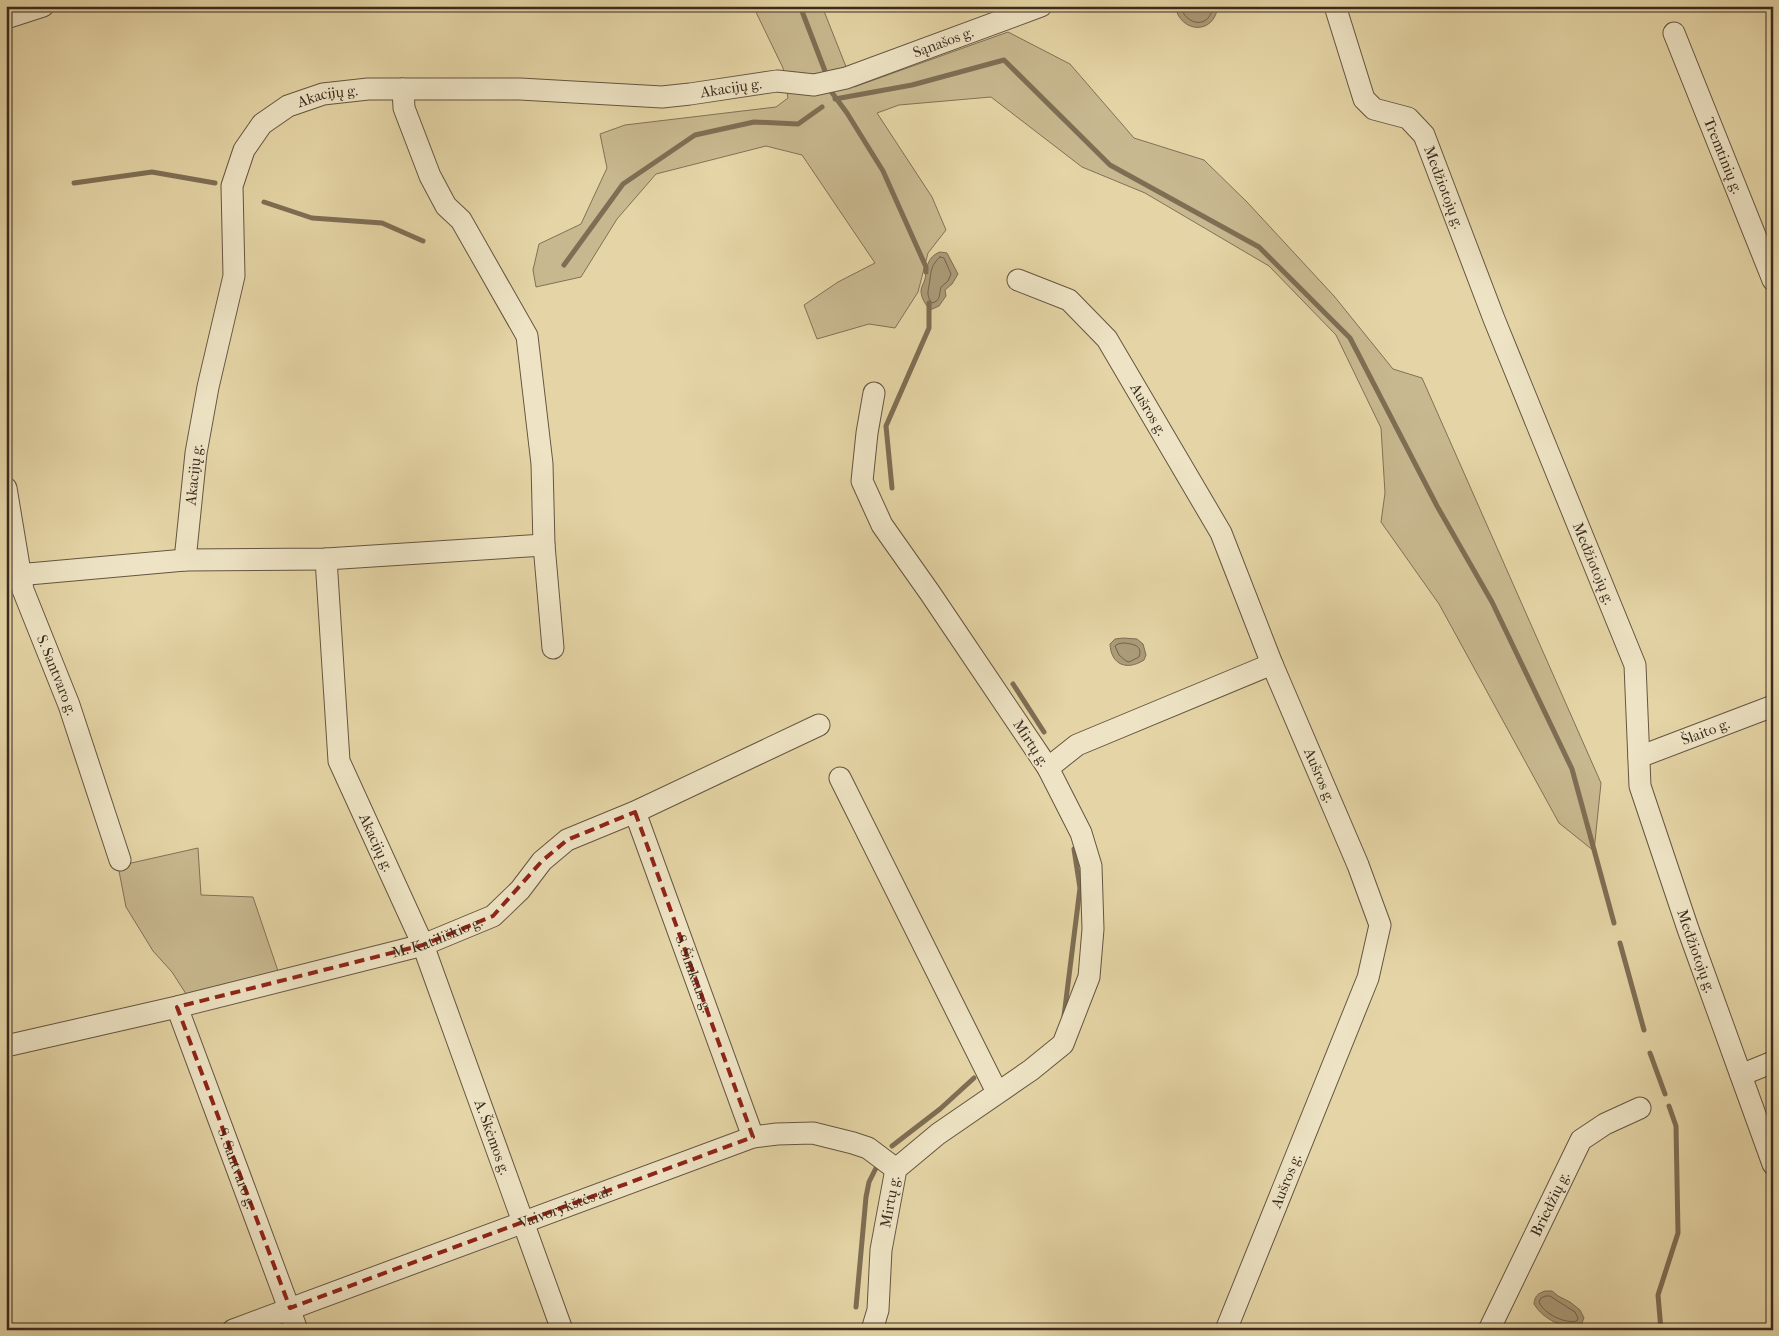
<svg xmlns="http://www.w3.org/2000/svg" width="1779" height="1336" font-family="'IM FELL French Canon',serif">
  <rect width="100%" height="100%" fill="#e5d5a6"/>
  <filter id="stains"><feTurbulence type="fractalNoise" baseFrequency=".004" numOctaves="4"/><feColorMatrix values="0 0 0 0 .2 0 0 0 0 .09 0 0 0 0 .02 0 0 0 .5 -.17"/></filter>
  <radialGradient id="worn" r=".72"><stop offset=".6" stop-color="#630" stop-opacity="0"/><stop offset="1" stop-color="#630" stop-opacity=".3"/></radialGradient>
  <g fill="#c8b88f" stroke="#817157">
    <path d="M753,6H822L854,87L1008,32L1070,64L1134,138L1204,160L1247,202L1334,296L1393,369L1422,378L1601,783L1594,851L1559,823L1439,604L1381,522L1385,493L1381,428L1336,335L1269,266L1145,193L1082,167L991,97L899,105L877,113L932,197L946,230L928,253L918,292L895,328L869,324L817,339L804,305L838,282L875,263L802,155L766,146L656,174L617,219L581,277L536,287L533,270L539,244L581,224L607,168L600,134L625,125L776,107L788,98L783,68Z"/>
    <path d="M198,848L201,895L253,897L279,974L188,997L172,972L153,951L126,907L118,866Z"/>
  </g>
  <g fill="#ab9b78" stroke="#7e6e54">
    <path d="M1175,6H1218C1214,36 1180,33 1175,6Z"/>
    <path d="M940,252L947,253L958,274L952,284L945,290L946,296L939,306L930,310C926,305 921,298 921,291C921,287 924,283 925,279C927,267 927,257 940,252Z"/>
    <path d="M1123,638L1137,639L1143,644L1146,655L1144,660C1127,671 1111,665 1110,644L1115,639Z"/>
    <path d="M1545,1291H1552L1558,1296L1570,1302L1580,1310L1584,1318L1581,1325C1564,1330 1543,1319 1534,1304C1535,1296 1537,1294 1545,1291Z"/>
  </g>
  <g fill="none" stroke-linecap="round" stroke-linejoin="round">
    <g stroke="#72624c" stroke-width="1">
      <path d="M1180,6C1186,26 1210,30 1213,6"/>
      <path d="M940,257L944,258L951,274L948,281L941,287C939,294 941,301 932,303C925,295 929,289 930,279C931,270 932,264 940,257Z"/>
      <path d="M1124,643C1133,644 1143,645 1139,657L1129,662L1126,661L1119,655L1115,646L1118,644Z"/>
      <path d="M1546,1296H1550L1575,1312L1578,1318L1577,1321C1565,1324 1544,1314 1539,1302L1541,1298Z"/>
    </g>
    <g stroke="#7e6e54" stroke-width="5">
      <path d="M800,6L825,71"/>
      <path d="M830,90L847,113L883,171L926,267V272"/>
      <path d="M835,99L912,85L1004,60L1110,165L1259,247L1350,338L1437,506L1492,602L1572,769L1614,923"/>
      <path d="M74,183L152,172L215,183"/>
      <path d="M264,202L312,218L382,223L423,241"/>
      <path d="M564,265L623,184L695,135L754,122L798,124L822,107"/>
      <path d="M892,488L886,426L929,328V303"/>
      <path d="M1013,684L1044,732"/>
      <path d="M1620,943L1644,1030"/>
      <path d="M1064,1016L1080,888L1074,849"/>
      <path d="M1650,1053L1665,1094"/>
      <path d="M892,1146L940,1109L974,1078"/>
      <path d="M856,1307L866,1197L869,1182L876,1168"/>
      <path d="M1661,1330L1658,1295L1678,1233L1676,1126L1669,1106"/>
    </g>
    <g stroke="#655541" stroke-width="23">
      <g id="minor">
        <path id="s1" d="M1335,6L1364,99L1374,109L1408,118L1424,135L1494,319L1635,665L1640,786L1688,929L1773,1164"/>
        <path d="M6,18L43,6"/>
        <path id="s2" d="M1674,33L1773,280"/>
        <path d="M403,89L404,108L430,176L446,206L461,220L527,336L542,464L544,545L553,648"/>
        <path id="s3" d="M1018,280L1069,300L1107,339L1221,533L1272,664L1358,865L1380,925L1368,978L1226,1330"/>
        <path id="s4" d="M6,488L23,590L69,705L120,860"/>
        <path id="s5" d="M326,559L339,761L423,945L562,1330"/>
        <path id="s6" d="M185,560L196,453L208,387L234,276L232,186L244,150L262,124L288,106L323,94L368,89H520L662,97L690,94L777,81L814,85L846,78L1041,6"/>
        <path d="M6,576L185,560L326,559L544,545"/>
        <path id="s7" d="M1639,757L1773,706"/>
        <path d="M1048,768L1077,745L1272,664"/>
        <path d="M840,778L997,1092"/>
        <path id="s8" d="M635,812L753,1137"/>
        <path id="s9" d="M177,1007L297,1330"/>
        <path id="s10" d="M6,1046L177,1007L423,945L493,916L520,890L542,861L567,840L635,812L819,725"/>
        <path d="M1741,1075L1773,1062"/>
        <path id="s11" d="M233,1330L753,1137L777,1134L813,1133L853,1143L868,1148L896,1169"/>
        <path id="s12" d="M872,1330L878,1310L881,1250L896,1169L938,1134L1031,1070L1063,1044L1089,977L1093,929L1091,866L1081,833L1048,768L930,593L882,525L862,481L867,433L874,393"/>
        <path id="s13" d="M1489,1330L1581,1140L1605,1124L1640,1108"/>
      </g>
    </g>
    <use href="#minor" stroke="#eee4c5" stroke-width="21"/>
  </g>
  <path fill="none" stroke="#8f2418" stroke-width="4" stroke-dasharray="10 6" stroke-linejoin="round" d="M635,812L753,1137L290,1308L177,1007L423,945L493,916L542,861L567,840Z"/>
  <g text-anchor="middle" stroke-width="4" stroke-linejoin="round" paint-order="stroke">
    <g font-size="15" fill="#3a2a1f" stroke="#eee4c5">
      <text dy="5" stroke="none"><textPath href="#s6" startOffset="1146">Sąnašos g.</textPath></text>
      <text dy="5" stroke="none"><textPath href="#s6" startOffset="926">Akacijų g.</textPath></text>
      <text dy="5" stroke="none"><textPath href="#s6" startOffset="521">Akacijų g.</textPath></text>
      <text dy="5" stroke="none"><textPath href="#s2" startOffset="132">Tremtinių g.</textPath></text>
      <text dy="5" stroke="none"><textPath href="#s1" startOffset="226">Medžiotojų g.</textPath></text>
      <text dy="5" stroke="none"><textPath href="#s3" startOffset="191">Aušros g.</textPath></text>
      <text dy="5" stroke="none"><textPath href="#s6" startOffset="86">Akacijų g.</textPath></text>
      <text dy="5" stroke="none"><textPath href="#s1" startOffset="631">Medžiotojų g.</textPath></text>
      <text dy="5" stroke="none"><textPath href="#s4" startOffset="195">S. Santvaro g.</textPath></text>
      <text dy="5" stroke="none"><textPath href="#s7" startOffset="71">Šlaito g.</textPath></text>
      <text transform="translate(1031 743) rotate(57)" y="5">Mirtų g.</text>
      <text dy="5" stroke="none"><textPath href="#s3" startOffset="596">Aušros g.</textPath></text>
      <text dy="5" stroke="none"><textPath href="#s5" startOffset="292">Akacijų g.</textPath></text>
      <text dy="5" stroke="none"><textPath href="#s10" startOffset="445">M. Katiliškio g.</textPath></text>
      <text dy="5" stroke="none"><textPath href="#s1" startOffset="1036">Medžiotojų g.</textPath></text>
      <text dy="5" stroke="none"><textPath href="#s8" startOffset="172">S. Šimkaus g.</textPath></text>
      <text dy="5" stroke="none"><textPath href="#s5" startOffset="609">A. Škėmos g.</textPath></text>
      <text dy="5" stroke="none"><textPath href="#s9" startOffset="172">S. Santvaro g.</textPath></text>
      <text transform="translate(1286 1181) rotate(-68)" y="5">Aušros g.</text>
      <text dy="5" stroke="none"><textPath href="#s12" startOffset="130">Mirtų g.</textPath></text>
      <text dy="5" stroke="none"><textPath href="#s13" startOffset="140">Briedžių g.</textPath></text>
      <text dy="5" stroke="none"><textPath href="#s11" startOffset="354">Vaivorykštės al.</textPath></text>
    </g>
  </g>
  <rect width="1779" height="1336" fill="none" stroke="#e5d5a6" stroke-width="25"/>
  <rect x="8" y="8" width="1764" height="1321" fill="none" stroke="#3a2a1f" stroke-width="2.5"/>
  <rect x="12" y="12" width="1754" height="1311" fill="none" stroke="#3a2a1f"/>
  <rect width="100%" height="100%" filter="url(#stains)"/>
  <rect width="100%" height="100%" fill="url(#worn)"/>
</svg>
